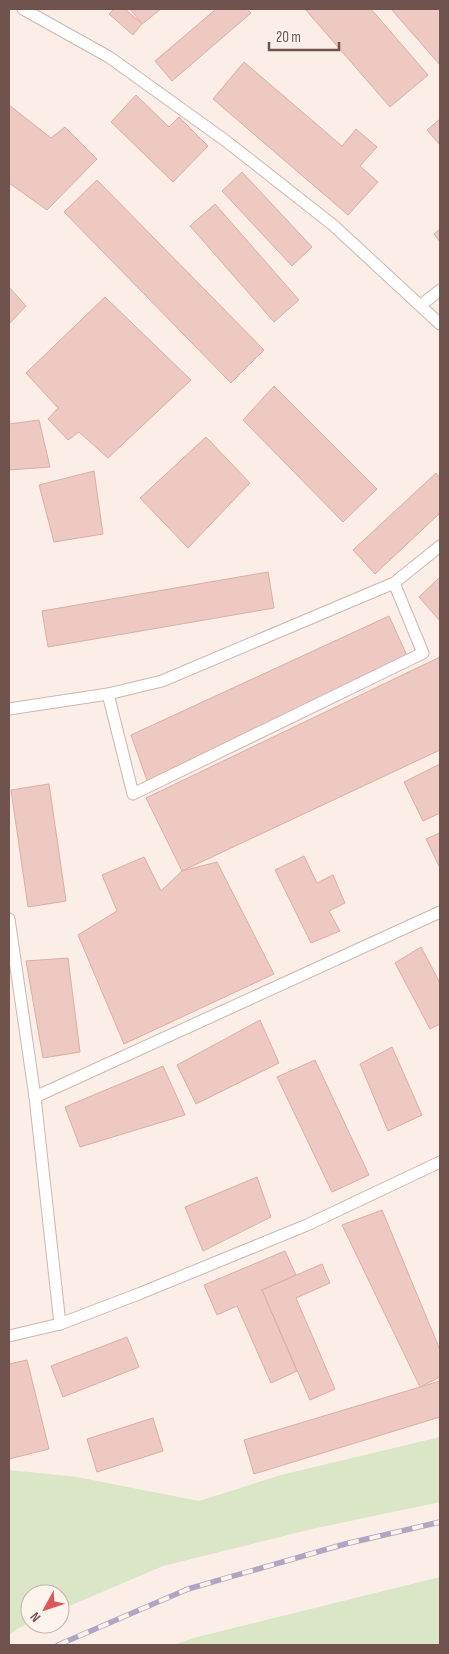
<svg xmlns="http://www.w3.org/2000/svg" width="449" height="1654" font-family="'Sofia Sans Condensed',sans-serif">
  <rect width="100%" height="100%" fill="#faeee7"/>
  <g fill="#dae6c6">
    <path d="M440,1437V1502L312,1529L163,1566L60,1610V1594H30V1623L19,1628L9,1635V1470L77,1477L199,1501L281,1475Z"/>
    <path d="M440,1577V1645H174L193,1638Z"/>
  </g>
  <g fill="#edc9c1" stroke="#deada3">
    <path d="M114,9H125L142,24L133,35L109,14Z"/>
    <path d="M130,9H161L142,24Z"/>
    <path d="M216,9H247L251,13L172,81L155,61Z"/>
    <path d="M305,9H371L428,75L390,107Z"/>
    <path d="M391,9H440V65Z"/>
    <path d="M244,62L342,146L356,129L377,147L360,166L378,182L348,215L213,99Z"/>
    <path d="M136,95L169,127L179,117L208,146L173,182L111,122Z"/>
    <path d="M9,105L51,138L65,127L97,159L47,210L9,183Z"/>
    <path d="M440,119V145L427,130Z"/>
    <path d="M242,172L312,247L292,266L222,191Z"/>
    <path d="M97,180L264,350L231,383L64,212Z"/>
    <path d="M215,204L299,300L274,322L190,226Z"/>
    <path d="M440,229V242L434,234Z"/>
    <path d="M9,287L26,306L9,324Z"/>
    <path d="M105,297L191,380L108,458L79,432L68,440L48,419L58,408L26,373Z"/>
    <path d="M274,386L377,489L343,522L243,420Z"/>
    <path d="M39,420L50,467L9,470V424Z"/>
    <path d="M206,437L250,483L188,548L140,498Z"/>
    <path d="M94,471L103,534L54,542L39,485Z"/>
    <path d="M436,473L440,478V513L375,574L353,550Z"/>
    <path d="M268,572L274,608L48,647L42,611Z"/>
    <path d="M440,577V621L419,597Z"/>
    <path d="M389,616L409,660L149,786L131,735Z"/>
    <path d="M440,657V750L182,871L146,798Z"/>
    <path d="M440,764V813L423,821L404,782Z"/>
    <path d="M49,784L66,901L28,907L11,790Z"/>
    <path d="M440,833V868L426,839Z"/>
    <path d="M304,856L317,883L333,875L345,903L329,911L340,931L311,943L275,870Z"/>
    <path d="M144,857L161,891L182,871L217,862L274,974L124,1044L78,935L117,911L102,875Z"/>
    <path d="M421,947L440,983V1024L430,1029L395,963Z"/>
    <path d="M68,958L80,1052L43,1058L26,961Z"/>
    <path d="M260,1020L279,1063L196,1104L177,1065Z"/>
    <path d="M392,1047L422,1115L388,1131L360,1064Z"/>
    <path d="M315,1060L369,1175L332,1192L277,1077Z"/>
    <path d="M163,1066L185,1115L80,1147L65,1107Z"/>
    <path d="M257,1177L271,1217L203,1251L185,1207Z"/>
    <path d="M382,1210L440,1350V1377L420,1387L342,1225Z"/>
    <path d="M285,1251L296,1275L262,1290L297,1371L271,1383L237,1306L217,1315L204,1285Z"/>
    <path d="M322,1264L330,1283L296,1298L335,1389L310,1400L262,1290Z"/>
    <path d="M127,1337L139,1367L63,1397L51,1366Z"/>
    <path d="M27,1360L49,1449L9,1459V1364Z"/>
    <path d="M440,1381V1417L254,1474L244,1440Z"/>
    <path d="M153,1418L163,1451L97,1472L87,1439Z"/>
  </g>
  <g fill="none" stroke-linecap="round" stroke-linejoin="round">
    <g stroke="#cdb7b1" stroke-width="13">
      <g id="service">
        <path d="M23,9L109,57L226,141L333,225L440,324"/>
        <path d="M421,305L440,290"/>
        <path d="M108,694L133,794L423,653L394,583"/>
        <path d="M9,709L108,694L162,681L394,583L440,546"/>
        <path d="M9,919L35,1097L60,1324"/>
        <path d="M35,1097L440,912"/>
        <path d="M9,1336L60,1324L141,1293L307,1225L440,1162"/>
      </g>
    </g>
    <use href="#service" stroke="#fff" stroke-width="11"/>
    <g stroke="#afa6c3" stroke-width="5.5">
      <path id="rail" d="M58,1645L188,1589L345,1544L440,1522"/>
    </g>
    <use href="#rail" stroke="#fdf3ed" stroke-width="4" stroke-dasharray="11" stroke-linecap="butt"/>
  </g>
  <rect width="449" height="1654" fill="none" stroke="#71534e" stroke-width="20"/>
  <g transform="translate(45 1609) rotate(230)"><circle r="24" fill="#fdf3ed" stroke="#c5b3ad"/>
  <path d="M0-4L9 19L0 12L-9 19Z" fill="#d85958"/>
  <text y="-8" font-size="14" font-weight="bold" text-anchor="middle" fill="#71534e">N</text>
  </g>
  <path d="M269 42v8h70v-8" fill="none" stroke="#71534e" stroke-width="2.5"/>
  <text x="276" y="42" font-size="15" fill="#71534e" stroke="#fdf3ed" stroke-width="4" paint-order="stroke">20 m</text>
</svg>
